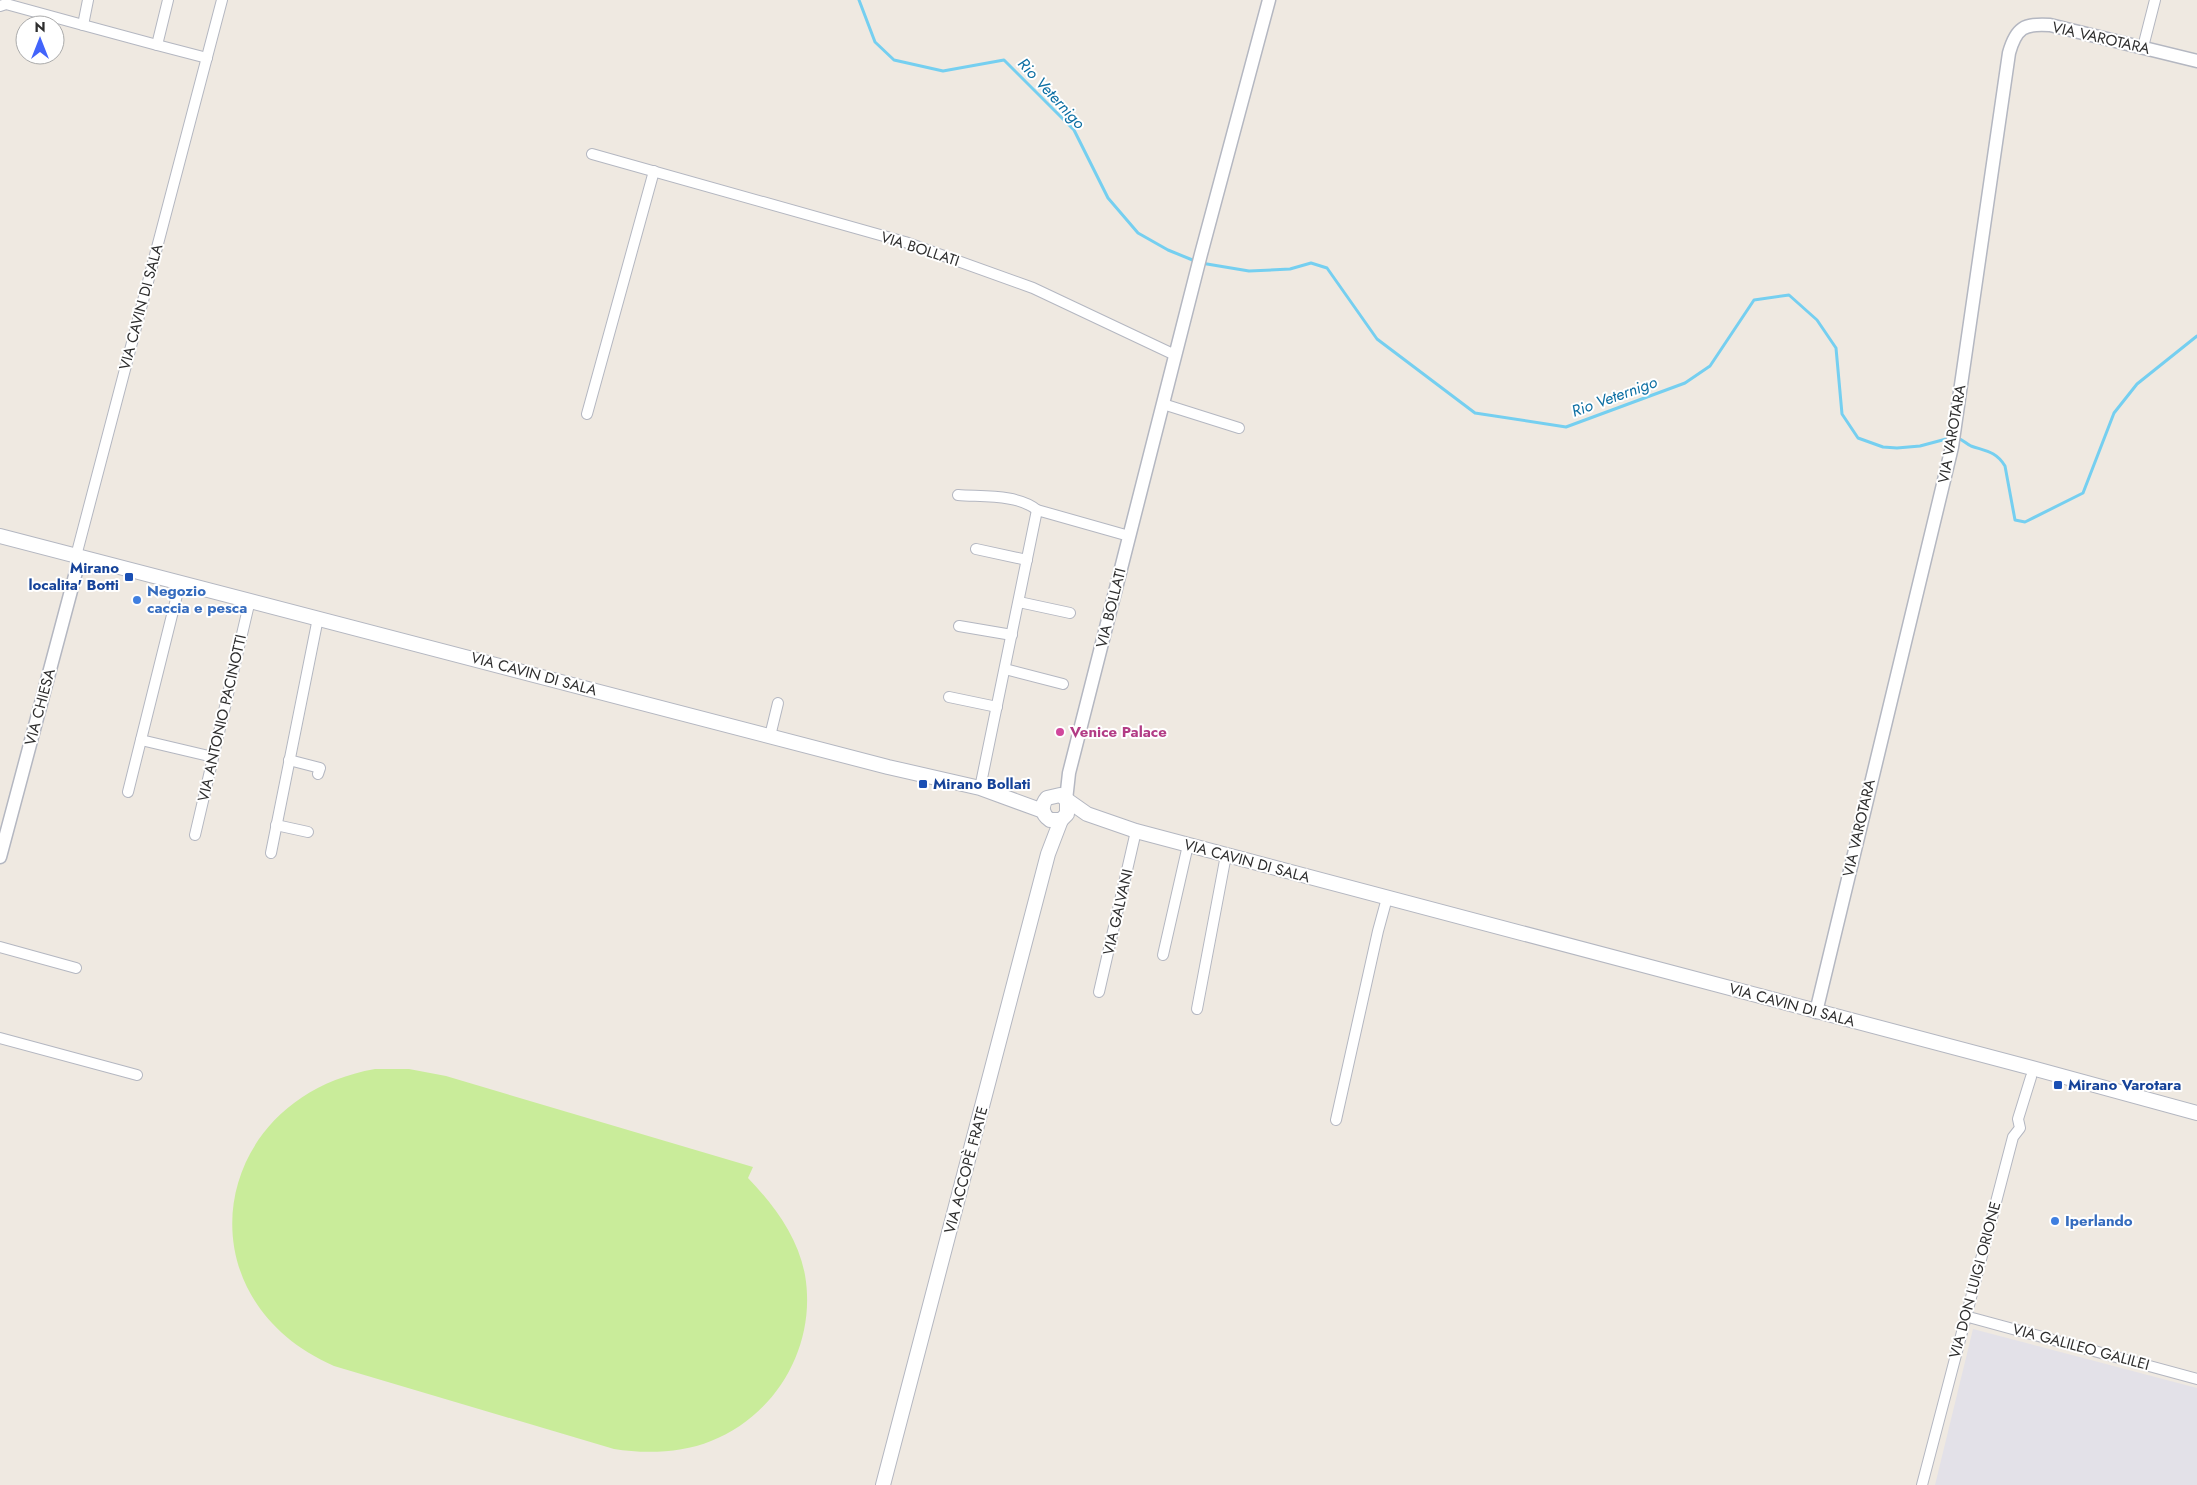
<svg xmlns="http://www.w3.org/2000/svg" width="2197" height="1485" font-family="Jost,sans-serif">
  <rect width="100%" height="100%" fill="#efe9e1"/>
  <path fill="#e3e1e8" d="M1973,1329L2197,1388V1485H1935Z"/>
  <path fill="#c9ec9a" d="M375,1069H409L446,1076L753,1167L748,1178C774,1205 798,1237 805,1275C817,1345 777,1415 711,1441C682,1453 645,1454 614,1449L334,1366C178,1298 209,1098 375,1069Z"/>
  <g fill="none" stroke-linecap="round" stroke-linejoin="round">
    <g stroke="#75cff0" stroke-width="3">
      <path d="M859,0L875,42L894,60L943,71L1004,60L1074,130L1108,198L1138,233L1168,250L1195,261"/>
      <path d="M1201,263L1249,271L1290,269L1311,263L1327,268L1377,339L1475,413L1566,427L1685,383L1710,366L1754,300L1789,295L1817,320L1836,348L1842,414L1858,438L1883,447L1897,448L1920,446L1950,438"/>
      <path d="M1956,438C1963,439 1965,443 1971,446C1985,451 1996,451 2005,466L2015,520L2025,522L2083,493L2114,413L2137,384L2197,336"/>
    </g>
    <g stroke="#b4b7c1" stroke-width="12">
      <g id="minor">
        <path d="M88,0L83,25L157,45"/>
        <path d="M168,0L157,45L207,58"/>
        <path d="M0,6L6,4L83,25"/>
        <path d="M2143,47L2155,0"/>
        <path d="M592,154L905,242L1033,288L1175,355"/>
        <path d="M1163,404L1239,428"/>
        <path d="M587,414L654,171"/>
        <path d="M958,495C982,497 1018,494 1037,510"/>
        <path d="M976,549L1027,560"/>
        <path d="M76,556L222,0"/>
        <path d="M1019,602L1070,613"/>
        <path d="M959,626L1012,635"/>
        <path d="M1005,669L1063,684"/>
        <path d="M949,697L997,707"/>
        <path d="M770,736L778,703"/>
        <path d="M141,740L213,757"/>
        <path d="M289,760L320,768L318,774"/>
        <path d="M980,788L1037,510L1129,536"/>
        <path d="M128,792L180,583"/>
        <path d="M276,825L308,832"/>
        <path d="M195,835L250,600"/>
        <path d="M271,853L318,618"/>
        <path d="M0,947L76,968"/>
        <path d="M1163,955L1188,845"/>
        <path d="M1099,992L1136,831"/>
        <path d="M1197,1009L1226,855"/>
        <path d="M0,1038L137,1075"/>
        <path d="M1336,1120L1378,931L1387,898"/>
        <path d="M1965,1316L2197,1379"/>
        <path d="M1922,1485L2013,1137L2020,1128L2018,1119L2031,1077"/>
      </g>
    </g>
    <g stroke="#b4b7c1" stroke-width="15">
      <g id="tertiary">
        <path d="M1066,800L1069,773L1201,254L1269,0"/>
        <path d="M0,857L80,557"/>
        <path d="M1816,1012L1952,447L2009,53C2016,28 2024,23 2050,25L2197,61"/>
      </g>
    </g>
    <g stroke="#b4b7c1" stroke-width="16">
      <g id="secondary">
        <path d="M0,536L888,767L980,788L1043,811"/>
        <path d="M1067,802V814L1061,820H1050C1041,814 1041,805 1047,798L1060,795L1087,814L1136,831L2032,1068L2197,1113"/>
        <path d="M883,1485L1048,854L1061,820"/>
      </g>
    </g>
    <use href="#minor" stroke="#fff" stroke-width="10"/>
    <use href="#tertiary" stroke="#fff" stroke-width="12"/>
    <use href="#secondary" stroke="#fff" stroke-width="14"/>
  </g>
  <g fill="#1a4fb4" stroke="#fff" stroke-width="2">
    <rect x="124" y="572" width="10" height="10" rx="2.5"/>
    <rect x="918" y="779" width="10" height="10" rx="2.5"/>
    <rect x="2053" y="1080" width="10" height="10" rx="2.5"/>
  </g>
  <g fill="#3f7fe0" stroke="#fff" stroke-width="2">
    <circle cx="137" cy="600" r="5"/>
    <circle cx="2055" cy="1221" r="5"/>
  </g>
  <circle fill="#d1479c" stroke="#fff" stroke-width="2" cx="1060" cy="732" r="5"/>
  <g text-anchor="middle" stroke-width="4" stroke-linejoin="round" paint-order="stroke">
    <g font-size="15" fill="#2e2e2e" stroke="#fff">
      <text transform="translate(2101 38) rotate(13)" y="5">VIA VAROTARA</text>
      <text transform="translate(920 249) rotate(18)" y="5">VIA BOLLATI</text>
      <text transform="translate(141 307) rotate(-75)" y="5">VIA CAVIN DI SALA</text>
      <text transform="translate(1952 434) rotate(-80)" y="5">VIA VAROTARA</text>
      <text transform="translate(1111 608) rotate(-76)" y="5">VIA BOLLATI</text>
      <text transform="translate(534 674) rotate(15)" y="5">VIA CAVIN DI SALA</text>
      <text transform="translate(40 707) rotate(-75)" y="5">VIA CHIESA</text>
      <text transform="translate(222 718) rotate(-77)" y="5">VIA ANTONIO PACINOTTI</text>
      <text transform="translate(1859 828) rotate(-77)" y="5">VIA VAROTARA</text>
      <text transform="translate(1247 861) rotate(15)" y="5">VIA CAVIN DI SALA</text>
      <text transform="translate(1118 912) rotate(-77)" y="5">VIA GALVANI</text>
      <text transform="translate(1792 1005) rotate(15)" y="5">VIA CAVIN DI SALA</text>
      <text transform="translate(966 1170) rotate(-75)" y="5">VIA ACCOPÈ FRATE</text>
      <text transform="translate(1975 1280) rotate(-75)" y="5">VIA DON LUIGI ORIONE</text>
      <text transform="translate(2081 1347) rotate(15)" y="5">VIA GALILEO GALILEI</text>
    </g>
    <g font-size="15" font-weight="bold" fill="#164399" stroke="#fff" text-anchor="start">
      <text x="119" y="573" text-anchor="end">Mirano<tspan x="119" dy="17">localita' Botti</tspan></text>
      <text x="933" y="789">Mirano Bollati</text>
      <text x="2068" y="1090">Mirano Varotara</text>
    </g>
    <g font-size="15" font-weight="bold" fill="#366cbe" stroke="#fff" text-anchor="start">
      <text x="147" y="596">Negozio<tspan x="147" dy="17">caccia e pesca</tspan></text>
      <text x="2065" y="1226">Iperlando</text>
    </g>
    <g font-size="15" font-weight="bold" fill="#b23c85" stroke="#fff" text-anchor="start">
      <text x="1070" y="737">Venice Palace</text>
    </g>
    <g font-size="16" font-style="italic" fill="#0d6fa3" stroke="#fff">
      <text transform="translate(1052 93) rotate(47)" y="6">Rio Veternigo</text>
      <text transform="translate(1614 396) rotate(-20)" y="6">Rio Veternigo</text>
    </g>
  </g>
  <g transform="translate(40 40)"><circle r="24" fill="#ffffff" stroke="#ababab"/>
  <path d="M0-4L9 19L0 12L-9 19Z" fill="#4264fb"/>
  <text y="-8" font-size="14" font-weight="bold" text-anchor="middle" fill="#2e2e2e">N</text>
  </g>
</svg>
